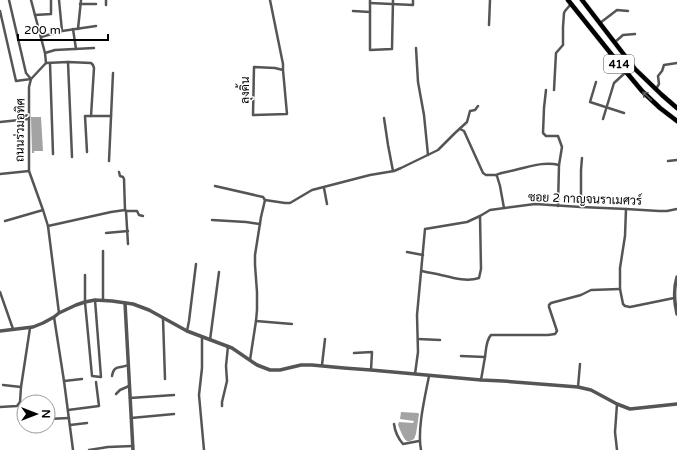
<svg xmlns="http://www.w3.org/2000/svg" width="677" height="450" font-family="'Varela Round',Sarabun,sans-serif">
  <rect width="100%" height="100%" fill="#fff"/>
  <g fill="#a3a3a3">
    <path d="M31,117H41L43,151H34V153H32Z"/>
    <path d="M401,412L418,413L419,414L416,434L414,439C412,440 409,442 407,441C403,439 400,429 398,425L399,422L413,423L414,421L400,419Z"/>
  </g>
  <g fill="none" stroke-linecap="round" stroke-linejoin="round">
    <g stroke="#dbdbdb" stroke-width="5.5">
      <g id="primary">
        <path d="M568,0L612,55L642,91L660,108L677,121"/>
        <path d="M582,0L635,69L662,95L677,108"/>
      </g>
    </g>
    <g stroke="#555" stroke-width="2.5">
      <path d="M31,0L45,53L46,63L31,79L29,87V171L43,210L48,226L59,313"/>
      <path d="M59,0L62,31"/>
      <path d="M270,0L283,64V70L287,114L253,115L254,67L275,68L283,70"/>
      <path d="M370,0V50L392,49L393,0"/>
      <path d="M370,3L413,5V0"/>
      <path d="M80,4H96"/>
      <path d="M106,5V0"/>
      <path d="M0,11L16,81L31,79L26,73L9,0"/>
      <path d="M353,11L370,12"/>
      <path d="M35,15L51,14V0"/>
      <path d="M600,23L617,10L628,11"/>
      <path d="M489,25L490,0"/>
      <path d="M73,29L76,49"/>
      <path d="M78,29L81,0"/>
      <path d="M41,37L62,31L96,26"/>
      <path d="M615,42L623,35L635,34"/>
      <path d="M416,48L418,82L424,115L428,155"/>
      <path d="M45,53L55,50L94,48"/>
      <path d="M68,62L72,157"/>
      <path d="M46,63L68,62L91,63L93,65L94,68L91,116"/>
      <path d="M50,63L53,154"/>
      <path d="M596,82L590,102L624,113"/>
      <path d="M656,89L659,84L658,76L662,71L664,65L677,63"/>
      <path d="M546,90L544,108L543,133L546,136H558L562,147L559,165L558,206"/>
      <path d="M554,90L556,53L563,45V27L564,13L565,11L571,4"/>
      <path d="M384,118L388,145L393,171"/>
      <path d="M603,119L614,83L626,72"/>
      <path d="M0,122L29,119"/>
      <path d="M460,129L464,131L483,173L486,175H496L497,176L500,186L504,208"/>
      <path d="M87,152L85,116H111"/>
      <path d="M109,161L113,73"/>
      <path d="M668,161L677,160"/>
      <path d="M119,172L120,176L123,177L124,179L125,210"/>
      <path d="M0,174L29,171"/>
      <path d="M496,175C502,172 508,172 515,170C529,167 544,161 559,165"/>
      <path d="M215,186L263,197L265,200"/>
      <path d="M324,188L327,204"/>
      <path d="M581,207V170L582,158"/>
      <path d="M626,209L625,236L620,268V289L623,304L625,306L630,307L674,298"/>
      <path d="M126,211H137L139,215L143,216"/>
      <path d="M212,220L246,222L260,224"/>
      <path d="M5,221L43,210"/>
      <path d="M48,226L111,212L125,210L126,211L128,244"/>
      <path d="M106,233L128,231"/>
      <path d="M103,251V300"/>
      <path d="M407,252L423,255"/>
      <path d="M422,271C428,273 434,273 441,275C453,278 467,282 479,278L481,269L480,216"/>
      <path d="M85,275V302L92,376L101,377L95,300"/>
      <path d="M0,292L13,329"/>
      <path d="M54,317L64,381L73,450"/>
      <path d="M163,318L165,379"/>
      <path d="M256,321L292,324"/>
      <path d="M187,331L189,321L196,264"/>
      <path d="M202,337V368L199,395L204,450"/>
      <path d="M418,339L440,340"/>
      <path d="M210,340L219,272"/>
      <path d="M354,353L372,352L371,370"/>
      <path d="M461,356L485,357L481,380"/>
      <path d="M485,357C486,350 486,340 491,335H548L555,334L557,331L549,307V305L551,303L581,295L591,290L620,289"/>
      <path d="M250,360L256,321L257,310V292L255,265V255L261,217L265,200L285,203H290L312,190L370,175L394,171L401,168L438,150L455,133L467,122L470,111L475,110L478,106"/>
      <path d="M322,365L325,339"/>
      <path d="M415,374L418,352L417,315L425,229L467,222L480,216L490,210L535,204L581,207L626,209L659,211H667L677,209"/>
      <path d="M112,376C114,364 120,369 128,365"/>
      <path d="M64,381L82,379"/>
      <path d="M3,385L21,387"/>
      <path d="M578,387L580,364"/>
      <path d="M116,394L120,390L129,386"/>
      <path d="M130,398L174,395"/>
      <path d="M222,406V402L227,381L226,366L228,346"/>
      <path d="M0,407L17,406L20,402L21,387L30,328"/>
      <path d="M68,410L99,406L96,382"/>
      <path d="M131,418L174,414"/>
      <path d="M48,419L69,418"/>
      <path d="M394,424C395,432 397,437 403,444L419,441"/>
      <path d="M70,425L87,423"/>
      <path d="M89,450L108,447L133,446"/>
      <path d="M421,450C417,429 425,397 429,376"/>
      <path d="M617,450L615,432L617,404"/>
    </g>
    <g stroke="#555" stroke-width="3.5">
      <path d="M677,277C673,290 674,301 677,314"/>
      <path d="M125,303L133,450"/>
      <path d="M0,331L33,327L43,323L54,317L59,313L76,305L85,302L95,300L112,301L133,304L149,310L187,331L232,348L257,365L270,370H280L301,365H312L344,368L371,370L481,380L503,381L578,387L591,390L617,404L630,409L677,404"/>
    </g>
    <use href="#primary" stroke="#000" stroke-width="4.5"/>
  </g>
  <defs><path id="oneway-shaft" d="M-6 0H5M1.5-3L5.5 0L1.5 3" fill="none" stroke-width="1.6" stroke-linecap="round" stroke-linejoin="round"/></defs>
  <use stroke="#595959" href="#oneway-shaft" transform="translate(647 96) rotate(-136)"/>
  <g text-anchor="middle" stroke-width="3" stroke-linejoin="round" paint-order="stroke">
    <rect fill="#fff" stroke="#4c4c4c" stroke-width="1" x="604" y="55" width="30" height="18" rx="3"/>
    <g font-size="11" font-weight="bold" fill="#000">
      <text x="619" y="68">414</text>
    </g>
    <g font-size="12" fill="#000" stroke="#fff">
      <text transform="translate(245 90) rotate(-90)" y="4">ลุงคิ้น</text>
      <text transform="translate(20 130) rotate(-89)" y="4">ถนนร่วมอุทิศ</text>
      <text transform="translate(585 199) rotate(2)" y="4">ซอย 2 กาญจนราเมศวร์</text>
    </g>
  </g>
  <g transform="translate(36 414) rotate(90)"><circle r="19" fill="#ffffff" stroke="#999999"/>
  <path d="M0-3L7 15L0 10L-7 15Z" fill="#000000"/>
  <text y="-6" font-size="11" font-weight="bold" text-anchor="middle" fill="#000000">N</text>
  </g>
  <path d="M18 34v6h90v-6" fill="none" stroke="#000000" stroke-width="2"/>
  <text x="24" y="34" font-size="12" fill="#000000" stroke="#ffffff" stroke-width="3" paint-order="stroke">200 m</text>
</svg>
